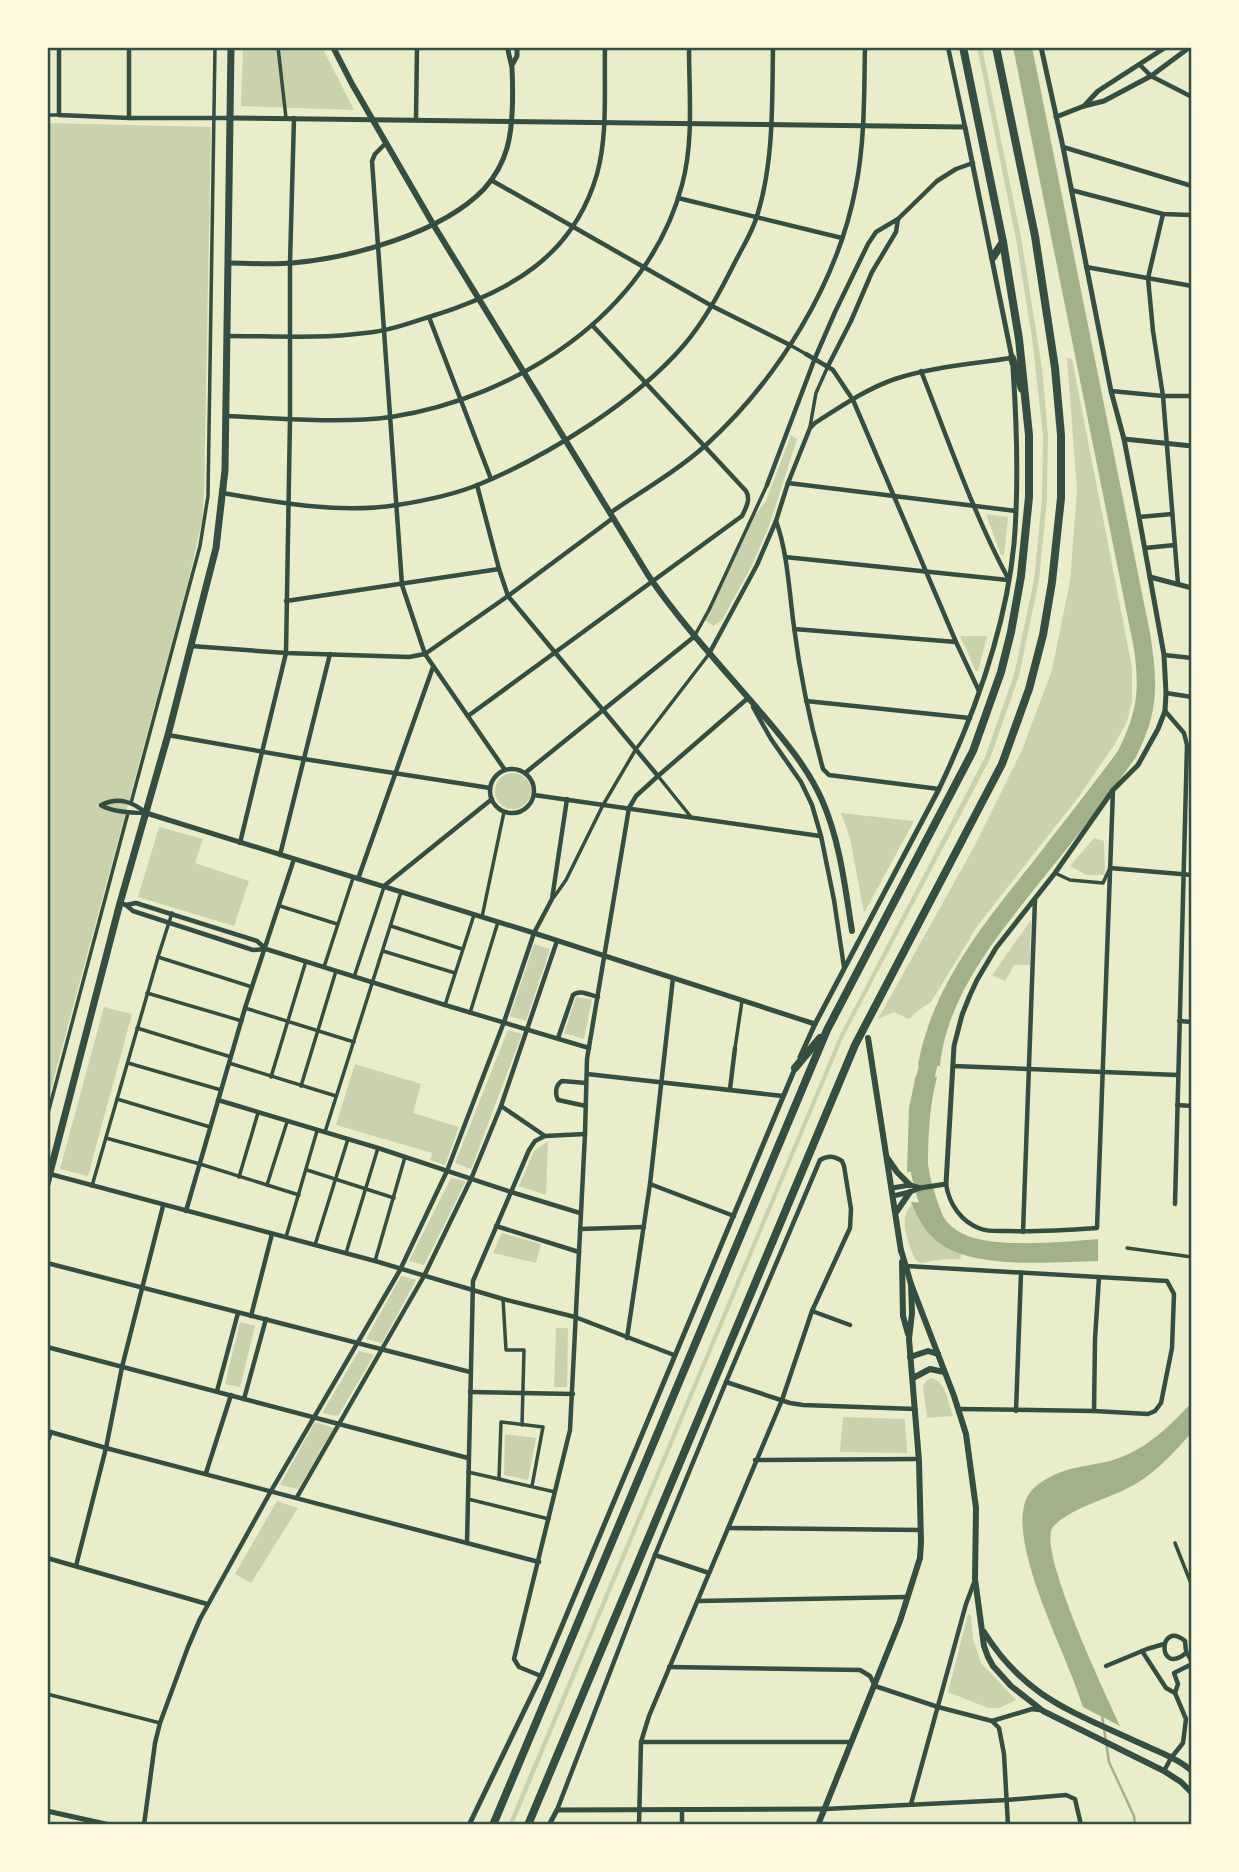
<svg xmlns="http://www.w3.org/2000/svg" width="1239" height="1872" font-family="'Noto Serif',serif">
  <rect width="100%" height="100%" fill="#e9edc9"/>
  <g fill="#cad2ad">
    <path d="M243,47H322L354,110L241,106Z"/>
    <path d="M977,47H982L1021,237L1042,368L1048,435L1047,498L1039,580L1019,676L990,759L843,1038L513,1825H508L839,1037L985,757L1014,675L1034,580L1042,499L1043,436L1032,338L1016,239Z"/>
    <path d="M47,123L211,127L204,494L202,521L188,583L47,1103Z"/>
    <path d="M1067,358L1072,359L1132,667V701L1127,722L1114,745L1080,795L978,925L931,1002L919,1010L909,1019L894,1012L878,1019L975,845L1022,750L1052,670L1070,581L1077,491Z"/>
    <path d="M791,435L797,439L769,526L752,565L722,620L713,626L702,618L730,565L749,523L766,501Z"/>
    <path d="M986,514L1008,517L1004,555H1001Z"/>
    <path d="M960,636H987L978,671H976Z"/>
    <circle cx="513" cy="791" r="18"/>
    <path d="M841,813L914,821L864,913L850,838Z"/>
    <path d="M159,827L203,839L195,863L249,881L234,926L138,897Z"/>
    <path d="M1094,838L1104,841L1105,875H1086L1070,866Z"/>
    <path d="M1031,920L1030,965H1014L1005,981L992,975Z"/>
    <path d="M534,944L550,949L526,1021L510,1016Z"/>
    <path d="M576,997L592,999L584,1039L564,1033Z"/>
    <path d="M104,1007L132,1014L88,1176L60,1169Z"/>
    <path d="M508,1030L522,1034L471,1169L455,1163Z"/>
    <path d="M355,1064L421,1084L413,1113L459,1127L445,1165L430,1160L432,1153L336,1125Z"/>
    <path d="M548,1141L546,1195L519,1186L534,1151Z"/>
    <path d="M451,1178L466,1181L424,1265L409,1261Z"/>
    <path d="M912,1205C924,1228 936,1246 962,1254L960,1259H945L920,1263L915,1259C909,1245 897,1217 912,1205Z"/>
    <path d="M502,1233L541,1244L536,1263L493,1253Z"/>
    <path d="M401,1276L416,1280L382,1343L366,1339Z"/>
    <path d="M240,1322L255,1326L240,1387L225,1384Z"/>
    <path d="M556,1328H568L567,1387H554Z"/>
    <path d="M359,1351L374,1355L338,1416L322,1413Z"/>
    <path d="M930,1378C946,1380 948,1402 953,1416L927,1418L923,1385Z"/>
    <path d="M843,1417L905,1419L907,1453L840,1452Z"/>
    <path d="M315,1422L334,1428L298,1489L280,1485Z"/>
    <path d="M505,1434L536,1438L528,1480L504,1475Z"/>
    <path d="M277,1501L298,1508L251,1583L235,1574Z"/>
    <path d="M968,1614L971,1615L973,1639L981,1663L1016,1700L999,1708H988L948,1692Z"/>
  </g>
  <g fill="#a3b18a">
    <path d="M1013,47H1032L1150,633C1158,684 1159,711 1136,757C1108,797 1078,835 1048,872C1003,929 947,992 940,1066L918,1065C932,986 984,923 1033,862C1061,825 1090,789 1118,751C1137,712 1140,692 1134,649Z"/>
    <path d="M916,1075L937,1077C929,1108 928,1137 928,1170L907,1172L909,1108Z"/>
    <path d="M911,1202L934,1203C942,1218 952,1230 968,1236C999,1248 1064,1242 1098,1239V1261C1055,1262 972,1270 938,1242C925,1232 917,1217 911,1202Z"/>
    <path d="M1192,1402V1432C1172,1455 1152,1477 1124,1490C1105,1499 1066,1511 1053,1527C1036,1549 1107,1697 1120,1726L1083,1707C1078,1694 1074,1680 1068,1667C1054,1630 1005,1530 1029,1494C1036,1483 1052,1475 1064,1471C1081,1465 1099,1465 1116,1459C1147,1449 1171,1425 1192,1402Z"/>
  </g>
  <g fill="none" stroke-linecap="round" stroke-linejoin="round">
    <path stroke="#a3b18a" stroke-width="2.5" d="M1102,1715L1109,1762L1134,1816L1135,1825"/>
    <g stroke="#a3b18a" stroke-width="18">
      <path d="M921,1098L933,1043"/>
      <path d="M918,1146C917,1172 926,1197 935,1221L937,1223"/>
    </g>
    <g stroke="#344e41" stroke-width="3.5">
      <path d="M278,47L286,118"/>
      <path d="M47,115H59"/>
      <path d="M790,345L806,354"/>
      <path d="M810,427L816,393L828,366"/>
      <path d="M695,635L709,610L767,485"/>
      <path d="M658,776L691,817"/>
      <path d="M131,803L200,546L208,496L215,47"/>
      <path d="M1055,873L1070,880L1103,883L1109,870"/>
      <path d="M554,897L566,880L603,805L636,749L709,654"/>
      <path d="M280,906L337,924"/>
      <path d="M482,917L504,812"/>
      <path d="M391,926L462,949"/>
      <path d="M383,951L455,973"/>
      <path d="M158,957L252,987"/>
      <path d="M324,967L353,878"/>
      <path d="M354,977L384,887"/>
      <path d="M147,993L242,1021"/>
      <path d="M445,1005L474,915"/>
      <path d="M245,1008L354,1042"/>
      <path d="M470,1013L498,922"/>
      <path d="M137,1028L231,1057"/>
      <path d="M735,1048L742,1001"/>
      <path d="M128,1063L221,1090"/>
      <path d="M229,1063L336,1096"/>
      <path d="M271,1077L306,961"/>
      <path d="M301,1086L336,971"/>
      <path d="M117,1099L210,1127"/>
      <path d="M47,1117L128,813"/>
      <path d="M325,1132L401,892"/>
      <path d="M106,1138L200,1164L299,1195"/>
      <path d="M307,1170L394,1198"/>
      <path d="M239,1177L258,1113"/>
      <path d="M267,1185L287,1122"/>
      <path d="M92,1186L158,957L172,913"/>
      <path d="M286,1237L317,1131"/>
      <path d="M315,1245L348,1139"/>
      <path d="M1127,1248L1192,1257"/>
      <path d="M346,1253L378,1148"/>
      <path d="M375,1261L405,1157"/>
      <path d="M503,1299L506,1350H524L522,1425"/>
      <path d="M468,1472L555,1492"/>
      <path d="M499,1478L501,1422L543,1427L532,1486"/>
      <path d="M468,1499L549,1519"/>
      <path d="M1175,1543L1192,1586"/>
      <path d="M47,1694L160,1723"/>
    </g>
    <g stroke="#344e41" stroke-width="4.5">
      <path d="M59,47V115L129,118H230"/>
      <path d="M129,47V118"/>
      <path d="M948,47L965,127"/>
      <path d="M1140,65L1151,76L1192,97"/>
      <path d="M416,119L417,47"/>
      <path d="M386,143L375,154L372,161L402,585L425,654L505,770"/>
      <path d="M1063,147L1192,186"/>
      <path d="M491,180L712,306L790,345"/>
      <path d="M1071,190L1163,214L1191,215"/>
      <path d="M678,198L842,238"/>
      <path d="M1163,214L1148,278L1153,331L1163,396L1178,584"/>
      <path d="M1086,267L1192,286"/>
      <path d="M429,317L491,479"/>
      <path d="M228,336C273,336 320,339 365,333C388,331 410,323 432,316C509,292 573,257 597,174C608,134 604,89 605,47"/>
      <path d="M806,354L833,370L853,400L956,642L979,691"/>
      <path d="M828,366L851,321L872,272L896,232L898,219"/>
      <path d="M921,371C948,439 974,516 1009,580"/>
      <path d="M1111,391L1163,396H1192"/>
      <path d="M226,416C277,418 340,424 391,417C516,398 648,314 682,185C694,141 689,93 689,47"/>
      <path d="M788,483L1016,511"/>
      <path d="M477,485L499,569L508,596L658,776"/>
      <path d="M767,485L815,358L835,312L868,244L876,232L898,219L937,181L956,169L973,163"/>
      <path d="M223,493C280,503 340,514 397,505C423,501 456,494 480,484C549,455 635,402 684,345C705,320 720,292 734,264C742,248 752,233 757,216C774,162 772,103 773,47"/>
      <path d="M610,513C642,491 677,471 706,445C778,379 838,283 856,186C865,140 864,94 865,47"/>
      <path d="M1139,517L1172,514"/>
      <path d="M776,521C788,554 789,592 794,627C800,675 810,722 823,769L829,775L939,789"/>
      <path d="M1145,548L1175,545"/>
      <path d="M785,557L1008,580"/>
      <path d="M286,601L499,569"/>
      <path d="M794,629L956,642"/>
      <path d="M191,646L286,653L409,657L425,654L508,596L613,518"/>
      <path d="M710,652L757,565L776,521L788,483L810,428L815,423C840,407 866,389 895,379C932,367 973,364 1011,358"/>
      <path d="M1164,655L1192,658"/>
      <path d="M1166,693L1192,697"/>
      <path d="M806,701L970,718"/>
      <path d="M753,707L771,739L801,782L812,805L821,836L834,900L844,967"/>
      <path d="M1165,711L1184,733L1187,745L1175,1204"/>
      <path d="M468,716L742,516C746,508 751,499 746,491L593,326"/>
      <path d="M168,735L304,759L490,788"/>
      <circle cx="512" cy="791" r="22"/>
      <path d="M525,773L695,636"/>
      <path d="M534,795L820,836"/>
      <path d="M101,805C118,797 131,801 145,812"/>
      <path d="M102,806C115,812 130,813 145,813"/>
      <path d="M240,843L286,653L290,419V263L294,118"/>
      <path d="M280,855L330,654"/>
      <path d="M1110,868L1192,875"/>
      <path d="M358,879L433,667"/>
      <path d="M384,886L492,799"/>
      <path d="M120,903L126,905L133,911L253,950L266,949L445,1005L589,1048"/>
      <path d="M126,905L136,903L257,941L265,948"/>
      <path d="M1179,1021L1192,1022"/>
      <path d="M558,1038L573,995C580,989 589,995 598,997"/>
      <path d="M953,1066L1178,1075"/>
      <path d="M587,1074L783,1096"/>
      <path d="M730,1089L735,1048"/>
      <path d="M218,1100L378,1148L511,1192L580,1213"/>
      <path d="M1177,1105L1192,1106"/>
      <path d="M586,1106L558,1100C555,1094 555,1085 562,1081L586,1083"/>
      <path d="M545,1136L585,1134"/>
      <path d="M50,1174L375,1261L503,1299L575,1317L674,1355"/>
      <path d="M650,1184L734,1216"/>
      <path d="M946,1184C949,1204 961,1222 981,1229C990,1232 1000,1231 1009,1231C1038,1232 1068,1230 1097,1228L1113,790"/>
      <path d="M186,1211L245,1008L294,859"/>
      <path d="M496,1226L579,1252"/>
      <path d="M580,1229L644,1227"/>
      <path d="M1023,1232L1035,899"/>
      <path d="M47,1263L470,1372"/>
      <path d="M906,1266L1167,1281L1174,1294L1172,1348L1161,1403L1155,1411L1148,1414L1094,1411L959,1409"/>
      <path d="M812,1311L850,1325"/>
      <path d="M251,1316L272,1234"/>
      <path d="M627,1338L650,1184L673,978"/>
      <path d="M47,1347L468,1458"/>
      <path d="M726,1382L790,1403L803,1405L915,1409"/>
      <path d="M217,1391L238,1313"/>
      <path d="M470,1392L573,1394"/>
      <path d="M244,1399L266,1319"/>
      <path d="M1016,1411L1021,1273"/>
      <path d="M1094,1411L1095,1339L1099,1277"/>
      <path d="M47,1431L106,1448L539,1562"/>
      <path d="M47,1443L51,1432"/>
      <path d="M755,1460L919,1459"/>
      <path d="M206,1473L231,1395"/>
      <path d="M297,1497L424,1276L471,1179L501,1106L557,941"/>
      <path d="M728,1528L920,1530"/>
      <path d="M467,1543L473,1281L529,1150L535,1141L545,1136L501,1106"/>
      <path d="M655,1555L709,1573"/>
      <path d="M47,1558L207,1604"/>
      <path d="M76,1566L106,1448L122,1367L163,1206"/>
      <path d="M698,1601L907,1597"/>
      <path d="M1142,1651L1166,1688L1175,1693"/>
      <path d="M1186,1653C1157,1677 1158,1619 1185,1641L1186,1651L1192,1662"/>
      <path d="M1106,1666L1147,1649L1164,1644"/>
      <path d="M669,1667L860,1670L870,1676L875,1686L938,1707L992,1721L1032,1709L1039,1710"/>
      <path d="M541,1676L519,1667L514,1659L570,1430L585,1134L587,1059L629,808L636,796L658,776L748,698L749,700"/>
      <path d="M992,1721L999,1728L1004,1754L1008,1825"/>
      <path d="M641,1742H851"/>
      <path d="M1164,1771L1171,1758L1183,1743L1186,1719L1175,1693L1178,1684L1174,1673L1192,1664"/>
      <path d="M911,1804L966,1604L975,1580"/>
      <path d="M825,1809L1007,1800L1066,1795L1075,1799L1081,1825"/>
      <path d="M557,1810L655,1555L726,1382L820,1160C828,1155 834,1156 842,1161L844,1166L851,1209L850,1228L812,1311L782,1400L649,1716L641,1742L639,1825"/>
      <path d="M682,1810V1825"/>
      <path d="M144,1825L155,1743L160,1723L188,1647L200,1619L271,1491L400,1270L447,1171L504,1022L534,933L552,899L567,799"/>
    </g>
    <g stroke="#344e41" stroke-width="5">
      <path d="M512,65L517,56V47"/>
      <path d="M1084,106L1098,91L1166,47"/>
      <path d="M1056,117L1084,106L1104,101L1151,76L1190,47"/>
      <path d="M231,118L965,127L1012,358"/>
      <path d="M228,263C249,263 271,265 292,263C351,258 442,233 484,189C494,178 503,162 507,148C513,127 513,90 512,68C511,60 508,55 508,47"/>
      <path d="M1124,439L1192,446"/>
      <path d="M1150,577L1192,588"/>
      <path d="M146,813L534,933L815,1024"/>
      <path d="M800,1057L815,1024L939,789C974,715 1006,627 1014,544C1019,485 1017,427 1013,368"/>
      <path d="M892,1188L910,1185L920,1188"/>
      <path d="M893,1196L910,1192L920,1188L946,1184L954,1046L962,1015L970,995L977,980L996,948L1055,873L1113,790L1138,765L1158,729L1165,711L1166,693L1164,655L1139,517L1124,439L1111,391L1063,147L1041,47"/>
      <path d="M47,1811L110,1825"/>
      <path d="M469,1825L541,1676L796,1066"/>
      <path d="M549,1825L557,1810L825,1809"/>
    </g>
    <g stroke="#344e41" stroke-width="6">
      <path d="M333,47L352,84L433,224L648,575C680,622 720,665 757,708C781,736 807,766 822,800C840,841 845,887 852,931"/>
      <path d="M868,1038L901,1251"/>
      <path d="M888,1159L897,1172L910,1185"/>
      <path d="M897,1211L910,1192"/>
      <path d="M902,1262L903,1316L908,1334"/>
      <path d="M911,1284L954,1396L966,1434L976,1508L975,1579L984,1646L988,1657L993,1666L1011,1686L1043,1711L1164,1771L1181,1782L1192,1793"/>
      <path d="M910,1357L928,1351L938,1354"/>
      <path d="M913,1378L930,1369L944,1372"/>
      <path d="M984,1632C1024,1696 1070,1711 1135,1741C1154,1750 1176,1757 1192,1771"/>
      <path d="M818,1825L900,1621L920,1558L921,1542L919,1461L909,1339L912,1313L911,1284L901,1250"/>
    </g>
    <path stroke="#344e41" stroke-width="7" d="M47,1184L120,903L168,735L216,548L225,470L231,47"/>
    <g stroke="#344e41" stroke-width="8">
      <path d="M993,257L1003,242"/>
      <path d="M1012,358L1022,389"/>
      <path d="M795,1068L820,1038"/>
      <path d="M493,1825L827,1030L973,751L1001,672L1011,632L1021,576L1029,497V435L1019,339L1003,242L963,47"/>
      <path d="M528,1825L855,1045L1002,764L1029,689L1043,635L1052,582L1061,498V435L1055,368L1035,236L996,47"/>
    </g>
  </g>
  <rect width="1239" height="1872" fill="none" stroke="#fefae0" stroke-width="98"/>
  <rect x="49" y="49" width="1141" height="1774" fill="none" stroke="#344e41" stroke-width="2.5"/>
</svg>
